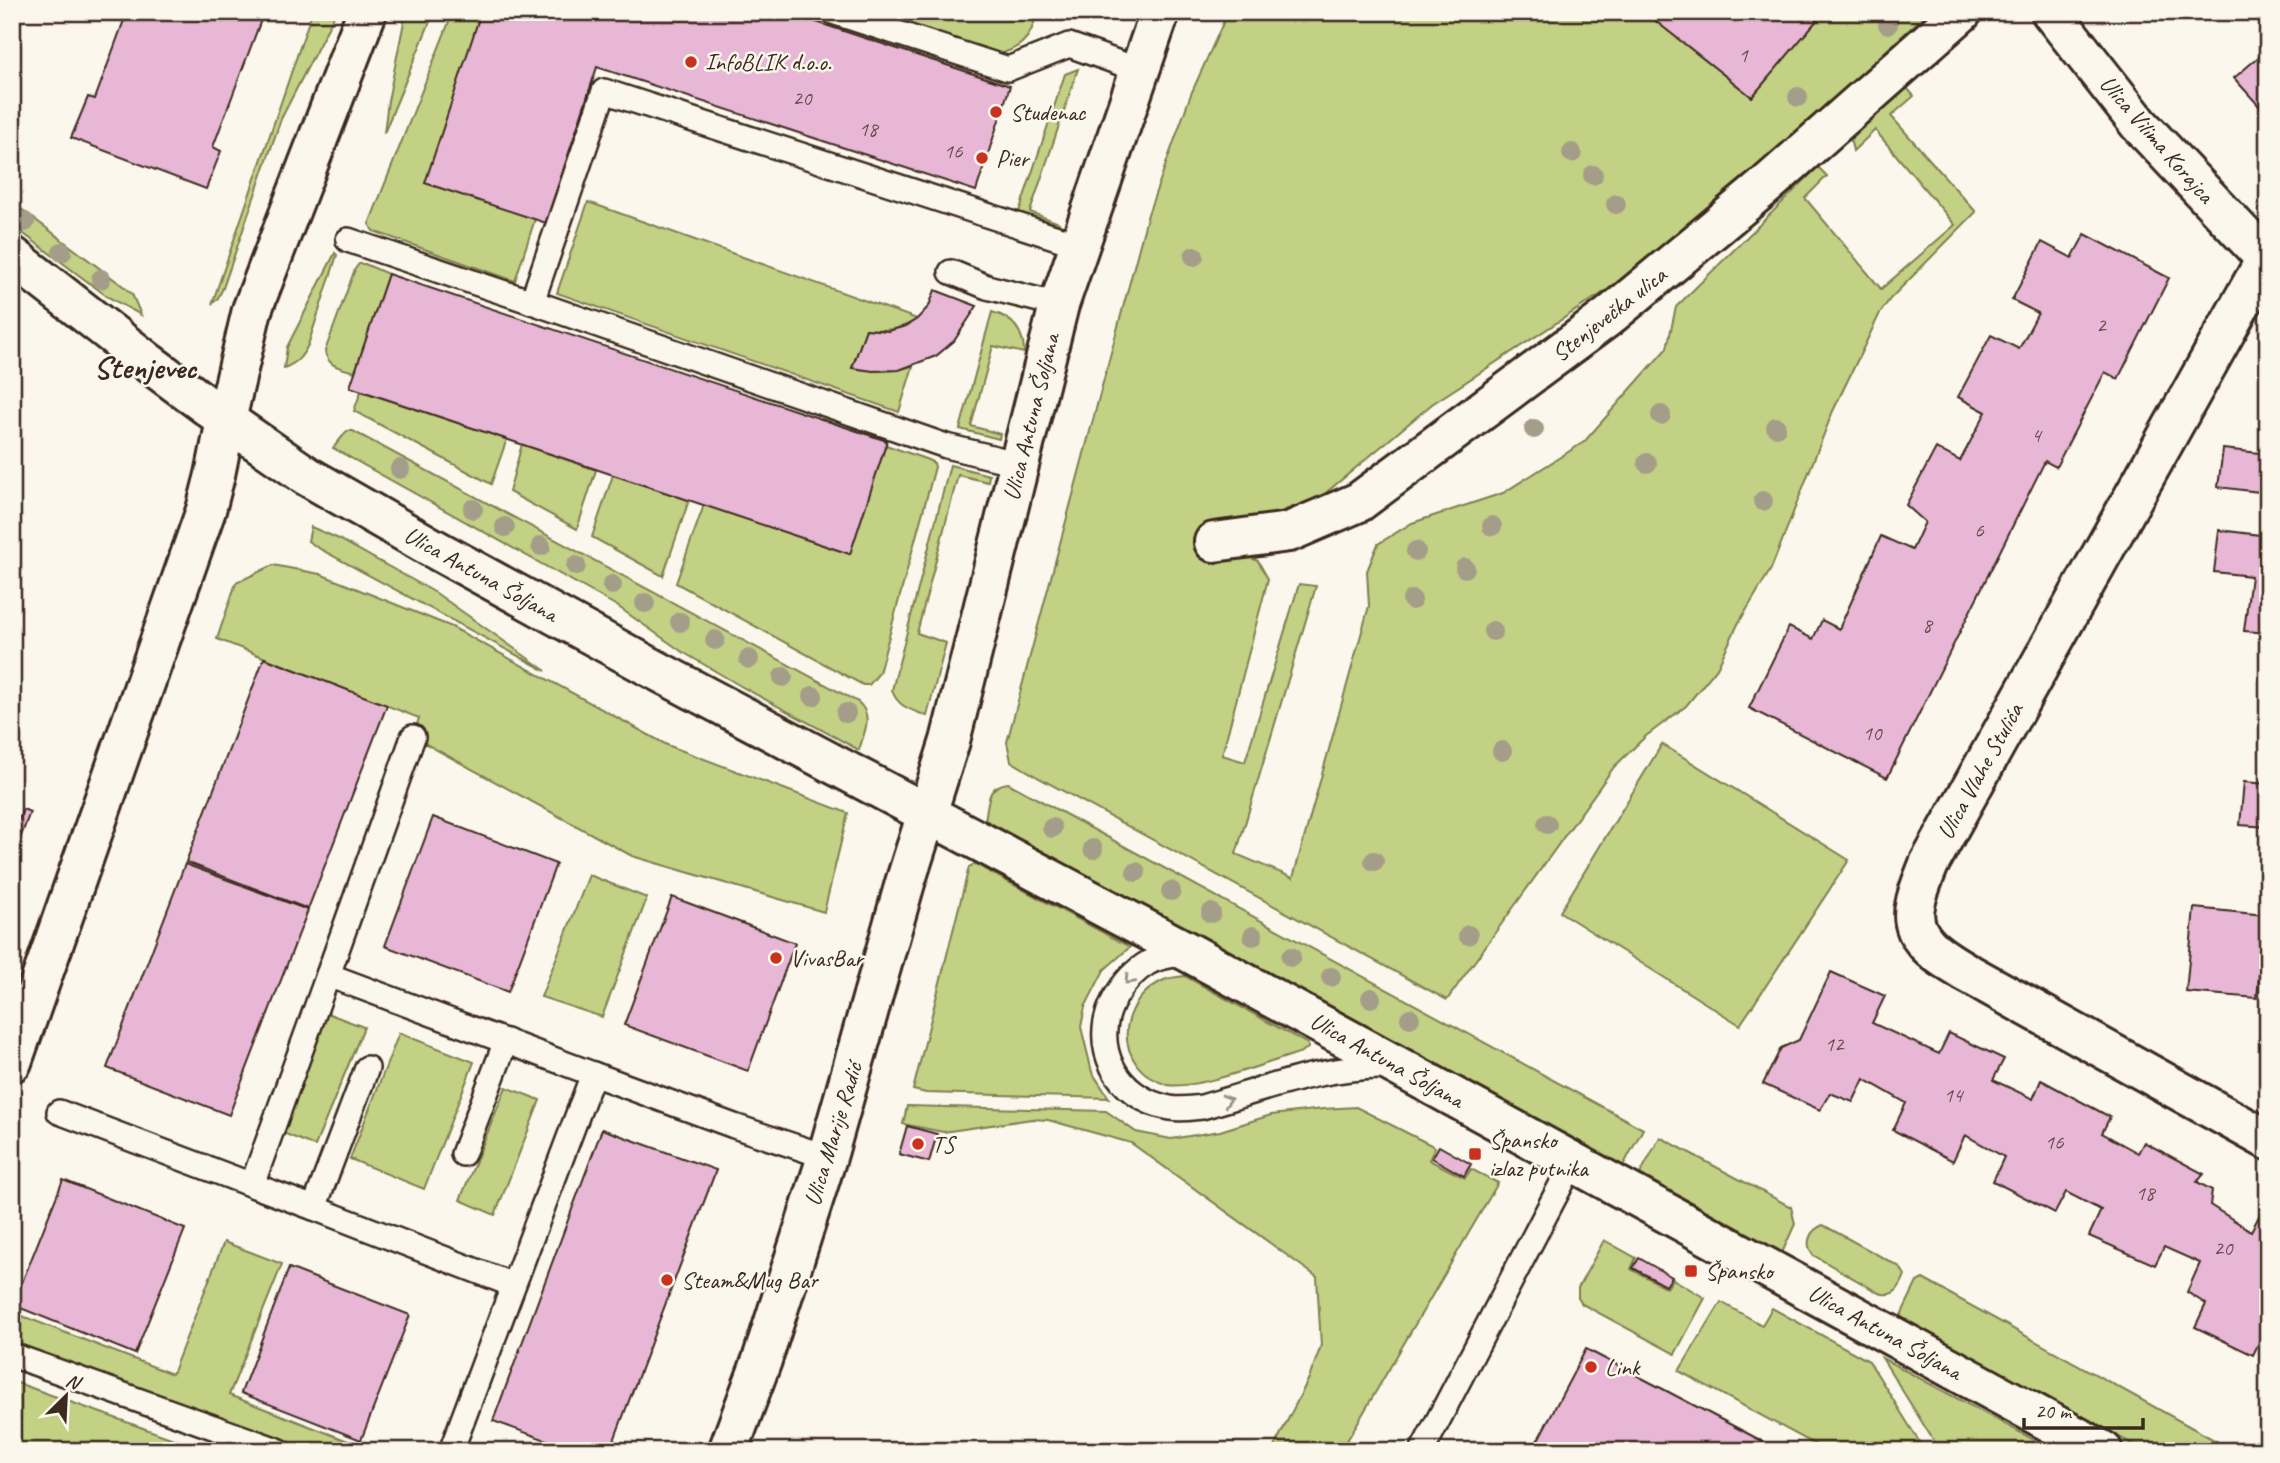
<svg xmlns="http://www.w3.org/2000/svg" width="2280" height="1463" font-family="Caveat,sans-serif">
  <rect width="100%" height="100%" fill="#fbf7ec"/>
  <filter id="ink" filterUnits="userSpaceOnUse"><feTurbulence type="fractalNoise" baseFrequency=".0143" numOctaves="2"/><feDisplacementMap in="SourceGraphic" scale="14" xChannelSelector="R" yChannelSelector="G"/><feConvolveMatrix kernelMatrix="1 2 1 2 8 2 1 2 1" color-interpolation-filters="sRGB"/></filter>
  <g filter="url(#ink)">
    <g fill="#c3d184" stroke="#7f7e51" stroke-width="2">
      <path d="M312,12H336L281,119L223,288L218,298L212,304Z"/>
      <path d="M406,12H434L384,133L388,101Z"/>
      <path d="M453,12H481L535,219L515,281L373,231L369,224Z"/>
      <path d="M857,12H1036V14C1032,40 1018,50 993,56Z"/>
      <path d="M1228,12H1922L1925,15L1673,247L1432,404L1322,496L1269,516L1236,551L1258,561L1268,579L1222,755L1245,762L1299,584L1316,586L1236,854L1293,878L1369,606L1367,571L1378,544L1412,523L1503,493L1584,442L1667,348L1676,307L1818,167L1827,176L1805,198L1881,289L1955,225L1875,130L1853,151L1850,138L1852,128L1901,89L1907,88L1914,96L1891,116L1976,212L1890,299L1880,313L1833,411L1771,569L1738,624L1717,668L1686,706L1646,736L1614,767L1447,1000L1039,778L1011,761L1007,742L1148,214L1191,94Z"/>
      <path d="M1078,69L1030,212L1059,223L1056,227L1018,215L1065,74Z"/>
      <path d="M12,202L123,286L132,294L141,315L108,297L12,225Z"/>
      <path d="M588,202L917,319C900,330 886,331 866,329L852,368C873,372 893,372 913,366L899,412L557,293Z"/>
      <path d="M335,253L337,255L308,345C302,357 297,363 284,368L287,347Z"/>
      <path d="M359,264H365L388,274L355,372C342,368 327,367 325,351L355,269Z"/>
      <path d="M992,312C1014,318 1024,332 1024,353L993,346L971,426L1000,434L999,439L960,429Z"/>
      <path d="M361,391L507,439L491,484L354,411Z"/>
      <path d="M347,431H353L858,702C874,716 864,732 859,750L744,688L681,651L617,606L333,448Z"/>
      <path d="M522,444L596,470L577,529L509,492Z"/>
      <path d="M886,445L928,460L934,463L935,467L879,673L869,685H863L676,583L704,505L849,554Z"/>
      <path d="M950,465L989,475L988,482L958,475L917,633L946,643L927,716C912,710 897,707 892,690Z"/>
      <path d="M613,475L689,500L663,576L592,537Z"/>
      <path d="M311,527L339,539L436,593L546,671L320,549L308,541Z"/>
      <path d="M273,565L320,574L452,627L667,745L848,813L824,912L632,856L413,737L419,718L217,639L236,583Z"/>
      <path d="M1662,744L1849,860L1740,1025L1560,912Z"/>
      <path d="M1008,783L1643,1129L1623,1166L985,820C989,801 986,786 1008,783Z"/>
      <path d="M975,864L1130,947L1104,970L1085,1007L1081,1027L1092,1072L1109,1098L926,1093L913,1090L969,867Z"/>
      <path d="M589,875L647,898L602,1017L541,997Z"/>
      <path d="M1185,976L1308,1044V1048L1299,1053C1269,1062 1196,1090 1168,1085C1156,1082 1144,1074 1137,1065C1115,1034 1131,995 1164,980C1170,977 1178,977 1185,976Z"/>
      <path d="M324,1012L364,1027L315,1146L278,1131Z"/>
      <path d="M399,1033L474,1062L424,1189L350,1159Z"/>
      <path d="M506,1087L540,1100L495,1215L460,1200Z"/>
      <path d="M907,1106L1106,1111L1136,1132L1171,1139L1220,1131L1271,1115L1323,1109L1356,1107L1435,1147L1429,1160L1465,1178L1471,1169L1498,1183L1341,1451H1272L1309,1378L1321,1346L1317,1277L1131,1143L1048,1120L1032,1119L943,1132L903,1124Z"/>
      <path d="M1660,1137L1791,1207L1795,1224L1782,1253L1640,1174Z"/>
      <path d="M1823,1225L1900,1267L1905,1275C1900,1288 1894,1298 1879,1293L1813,1255C1804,1243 1810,1230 1823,1225Z"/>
      <path d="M1604,1240L1636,1258L1631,1269L1667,1288L1673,1279L1705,1298L1675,1354L1582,1304L1578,1298V1288Z"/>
      <path d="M224,1242L282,1264L229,1395L374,1451H273L12,1348V1312L172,1374Z"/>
      <path d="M1923,1279L2234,1451H2145L1900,1317L1917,1282Z"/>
      <path d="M1721,1302L1762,1325L1772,1308L1869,1361L1925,1451H1827L1679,1371Z"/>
      <path d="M1882,1358L2055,1451H1940Z"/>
      <path d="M12,1381L207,1451H12Z"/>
    </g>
    <g fill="#e8b7d6" stroke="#3b2a1e" stroke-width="2">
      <path d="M127,12H264L213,147L221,151L206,189L71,138L88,97L95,99Z"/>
      <path d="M481,12H786L1010,86L976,191L597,67L546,223L425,183Z"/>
      <path d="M1644,12H1824L1752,97Z"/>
      <path d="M2268,49V116L2234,78Z"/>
      <path d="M2085,234L2169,278L2118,379L2105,372L2056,467L2045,461L1887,778L1749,708L1789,627L1813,639L1822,620L1839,629L1881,536L1912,550L1925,522L1906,505L1936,448L1960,461L1986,412L1958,397L1991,335L2019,349L2038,313L2012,300L2042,242L2072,258Z"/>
      <path d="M388,274L887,441L850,554L350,387Z"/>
      <path d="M935,290L977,306L954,341L936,356L899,370L873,371L852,368L866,329L888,331L906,326L917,319L929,306Z"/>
      <path d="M2223,449L2268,454V493L2218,487Z"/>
      <path d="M2219,530L2268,536V633L2244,631L2251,576L2214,572Z"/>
      <rect x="2265" y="645" width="3" height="35"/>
      <path d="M264,658L387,705L308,909L186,862Z"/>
      <path d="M2244,782L2268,784V827L2240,825Z"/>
      <path d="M23,809L30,812L17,847L12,846V838Z"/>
      <path d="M433,817L556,864L508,992L385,946Z"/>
      <path d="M185,864L308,910L229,1115L107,1068Z"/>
      <path d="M672,897L795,943L748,1071L624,1025Z"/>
      <path d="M2194,908L2265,915L2257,998L2186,992Z"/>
      <path d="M1831,972L1885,996L1872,1023L1939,1054L1949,1033L2004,1059L1993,1080L2033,1099L2041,1080L2110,1117L2102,1133L2138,1153L2144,1142L2204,1174L2197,1182L2212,1190L2210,1205L2251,1231L2263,1209L2268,1212V1324L2253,1355L2195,1327L2206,1304L2187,1292L2200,1263L2164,1247L2155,1265L2089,1236L2101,1210L2066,1192L2055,1213L1993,1181L2004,1157L1965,1135L1953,1161L1893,1130L1906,1103L1864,1079L1853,1102L1830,1093L1820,1110L1763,1084L1781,1048L1799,1040Z"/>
      <path d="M907,1126L937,1134L929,1162L899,1154Z"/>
      <path d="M602,1129L716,1170L610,1451H577L493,1421Z"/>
      <path d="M1439,1146L1471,1164L1464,1176L1432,1158Z"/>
      <path d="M63,1180L185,1229L135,1354L13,1305Z"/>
      <path d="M1639,1258L1672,1277L1666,1286L1633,1268Z"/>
      <path d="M289,1268L410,1315L361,1440L241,1393Z"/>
      <path d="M1586,1349L1661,1388L1781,1451H1532Z"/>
    </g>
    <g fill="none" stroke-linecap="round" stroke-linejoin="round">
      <g stroke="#3b2a1e" stroke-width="28">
        <g id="lane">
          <path d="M833,12L1008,69L1069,45L1139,70"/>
          <path d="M348,240L532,302L946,446L1020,464"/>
          <path d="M951,272L987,287L1059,305"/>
          <path d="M532,302L604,91L1079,245"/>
          <path d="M413,737L328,975L593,1074"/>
          <path d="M1190,953C1176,955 1160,956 1148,963C1134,971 1123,984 1115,998C1088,1045 1117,1099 1170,1108C1181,1110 1192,1108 1202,1107C1263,1090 1325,1065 1389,1067"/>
          <path d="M367,1068L314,1208L513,1285"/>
          <path d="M59,1112L252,1185L328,975"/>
          <path d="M463,1154L506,1041"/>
          <path d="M252,1185L314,1208"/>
          <path d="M12,1355L280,1451"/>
          <path d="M451,1451L593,1074L734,1126L827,1157"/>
          <path d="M1422,1451L1573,1162"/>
        </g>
      </g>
      <g stroke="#3b2a1e" stroke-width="44">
        <g id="street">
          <path d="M2266,259L1929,864C1924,877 1917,892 1915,906C1908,941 1944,959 1969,974L2268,1140"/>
          <path d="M226,420L252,310L367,12"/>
          <path d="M1214,542L1289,532L1359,502L1608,317L1763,188L1962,12"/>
          <path d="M728,1451L762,1360L827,1157L905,883L950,741L1059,305L1160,12"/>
        </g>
      </g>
      <g stroke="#3b2a1e" stroke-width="44">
        <g id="secondary">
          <path d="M2051,12L2139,124L2268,261"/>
          <path d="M12,256L149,363L226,420L307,476L431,547L652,668L1190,953L2103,1451"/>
          <path d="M12,1062L206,510L215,475L226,420"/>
        </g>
      </g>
      <use href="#lane" stroke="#fbf7ec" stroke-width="23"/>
      <use href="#street" stroke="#fbf7ec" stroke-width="38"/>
      <use href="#secondary" stroke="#fbf7ec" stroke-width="38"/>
    </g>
    <g fill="#a49d89">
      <circle cx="1888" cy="24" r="10"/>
      <circle cx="1798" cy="97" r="10"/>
      <circle cx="1572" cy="153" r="10"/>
      <circle cx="1593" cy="175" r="10"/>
      <circle cx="1616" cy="204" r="10"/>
      <circle cx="25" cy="222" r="10"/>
      <circle cx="62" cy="252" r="10"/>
      <circle cx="1194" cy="256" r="10"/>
      <circle cx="101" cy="279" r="10"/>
      <circle cx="1661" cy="415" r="10"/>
      <circle cx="1776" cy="427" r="10"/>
      <circle cx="1534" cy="429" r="10"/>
      <circle cx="1647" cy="463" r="10"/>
      <circle cx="400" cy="469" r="10"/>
      <circle cx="1763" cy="501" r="10"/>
      <circle cx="473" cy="509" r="10"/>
      <circle cx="1492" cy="526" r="10"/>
      <circle cx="505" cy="527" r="10"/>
      <circle cx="541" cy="546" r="10"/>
      <circle cx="1416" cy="551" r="10"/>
      <circle cx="576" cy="566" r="10"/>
      <circle cx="1465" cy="568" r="10"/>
      <circle cx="612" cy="585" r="10"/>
      <circle cx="1412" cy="600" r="10"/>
      <circle cx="645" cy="603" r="10"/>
      <circle cx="680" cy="622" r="10"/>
      <circle cx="1493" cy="631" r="10"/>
      <circle cx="715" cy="640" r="10"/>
      <circle cx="749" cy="659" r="10"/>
      <circle cx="783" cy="677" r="10"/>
      <circle cx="813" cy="696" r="10"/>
      <circle cx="846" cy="713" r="10"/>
      <circle cx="1502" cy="751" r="10"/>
      <circle cx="1547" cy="824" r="10"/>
      <circle cx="1052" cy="828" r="10"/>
      <circle cx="1093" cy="849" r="10"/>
      <circle cx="1374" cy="861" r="10"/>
      <circle cx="1136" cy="872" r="10"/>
      <circle cx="1171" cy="891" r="10"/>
      <circle cx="1211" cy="913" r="10"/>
      <circle cx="1468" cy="935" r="10"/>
      <circle cx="1253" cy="936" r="10"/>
      <circle cx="1291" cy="957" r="10"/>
      <circle cx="1331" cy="977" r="10"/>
      <circle cx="1371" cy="998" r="10"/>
      <circle cx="1410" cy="1018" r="10"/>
    </g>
    <defs><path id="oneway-chevron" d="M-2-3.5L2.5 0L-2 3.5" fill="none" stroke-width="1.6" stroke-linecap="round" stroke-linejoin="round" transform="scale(1.75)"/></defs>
    <g stroke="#9b9085">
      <use href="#oneway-chevron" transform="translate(1129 980) rotate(134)"/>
      <use href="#oneway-chevron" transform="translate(1227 1100) rotate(-16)"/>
    </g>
  </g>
  <g fill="#c8321e" stroke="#fbf7ec" stroke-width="2.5">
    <circle cx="691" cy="62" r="7"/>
    <circle cx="996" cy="112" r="7"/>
    <circle cx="982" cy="158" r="7"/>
    <circle cx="776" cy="958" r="7"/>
    <circle cx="918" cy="1144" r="7"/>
    <rect x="1468" y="1147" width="14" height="14" rx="3.5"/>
    <rect x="1684" y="1264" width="14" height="14" rx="3.5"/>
    <circle cx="667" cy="1280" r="7"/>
    <circle cx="1591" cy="1367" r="7"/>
  </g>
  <g text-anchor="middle" stroke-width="5" stroke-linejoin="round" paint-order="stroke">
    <g font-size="21" fill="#664d4c">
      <text x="1743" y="62">1</text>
      <text x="802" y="105">20</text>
      <text x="868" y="136">18</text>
      <text x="953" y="158">16</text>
      <text x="2101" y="332">2</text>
      <text x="2036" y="442">4</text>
      <text x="1979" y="537">6</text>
      <text x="1927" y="632">8</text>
      <text x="1872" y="740">10</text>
      <text x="1834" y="1051">12</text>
      <text x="1953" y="1102">14</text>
      <text x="2054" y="1149">16</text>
      <text x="2145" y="1200">18</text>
      <text x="2223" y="1255">20</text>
    </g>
    <g font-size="24" fill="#3b2a1e" stroke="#fbf7ec" text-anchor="start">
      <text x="705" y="70">InfoBLIK d.o.o.</text>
      <text x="1010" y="120">Studenac</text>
      <text x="996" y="166">Pier</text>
      <text x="790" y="966">VivasBar</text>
      <text x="1489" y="1148">Špansko<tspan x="1489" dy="28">izlaz putnika</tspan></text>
      <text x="932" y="1152">TS</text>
      <text x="1705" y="1279">Špansko</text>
      <text x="681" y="1288">Steam&amp;Mug Bar</text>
      <text x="1605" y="1375">Link</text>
    </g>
    <g font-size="24" fill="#3b2a1e" stroke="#fbf7ec">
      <text transform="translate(2157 139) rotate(49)" y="8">Ulica Vilima Korajca</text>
      <text transform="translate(1609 314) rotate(-38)" y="8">Stenjevečka ulica</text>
      <text transform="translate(1031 417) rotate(-76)" y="8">Ulica Antuna Šoljana</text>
      <text transform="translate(481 574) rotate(29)" y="8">Ulica Antuna Šoljana</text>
      <text transform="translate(1980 771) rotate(-61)" y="8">Ulica Vlahe Stulića</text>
      <text transform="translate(1387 1060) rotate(29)" y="8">Ulica Antuna Šoljana</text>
      <text transform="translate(833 1134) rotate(-73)" y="8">Ulica Marije Radić</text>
      <text transform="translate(1885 1332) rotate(29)" y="8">Ulica Antuna Šoljana</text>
    </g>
    <g font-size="32" font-weight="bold" fill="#3b2a1e" stroke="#fbf7ec">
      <text x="145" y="378">Stenjevec</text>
    </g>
  </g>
  <rect width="2280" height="1463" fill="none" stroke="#fbf7ec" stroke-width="42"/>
  <rect x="21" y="21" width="2238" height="1421" fill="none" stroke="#3b2a1e" stroke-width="2.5" filter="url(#ink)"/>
  <g transform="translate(66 1396) rotate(24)" stroke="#fbf7ec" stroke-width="5" paint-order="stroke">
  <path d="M0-5L12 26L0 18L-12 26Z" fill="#3b2a1e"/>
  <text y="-10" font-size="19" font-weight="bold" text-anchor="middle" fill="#3b2a1e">N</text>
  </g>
  <path d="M2024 1418v10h119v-10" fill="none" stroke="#3b2a1e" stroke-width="3.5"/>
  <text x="2035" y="1418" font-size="21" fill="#3b2a1e" stroke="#fbf7ec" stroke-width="5" paint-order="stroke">20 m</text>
</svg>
